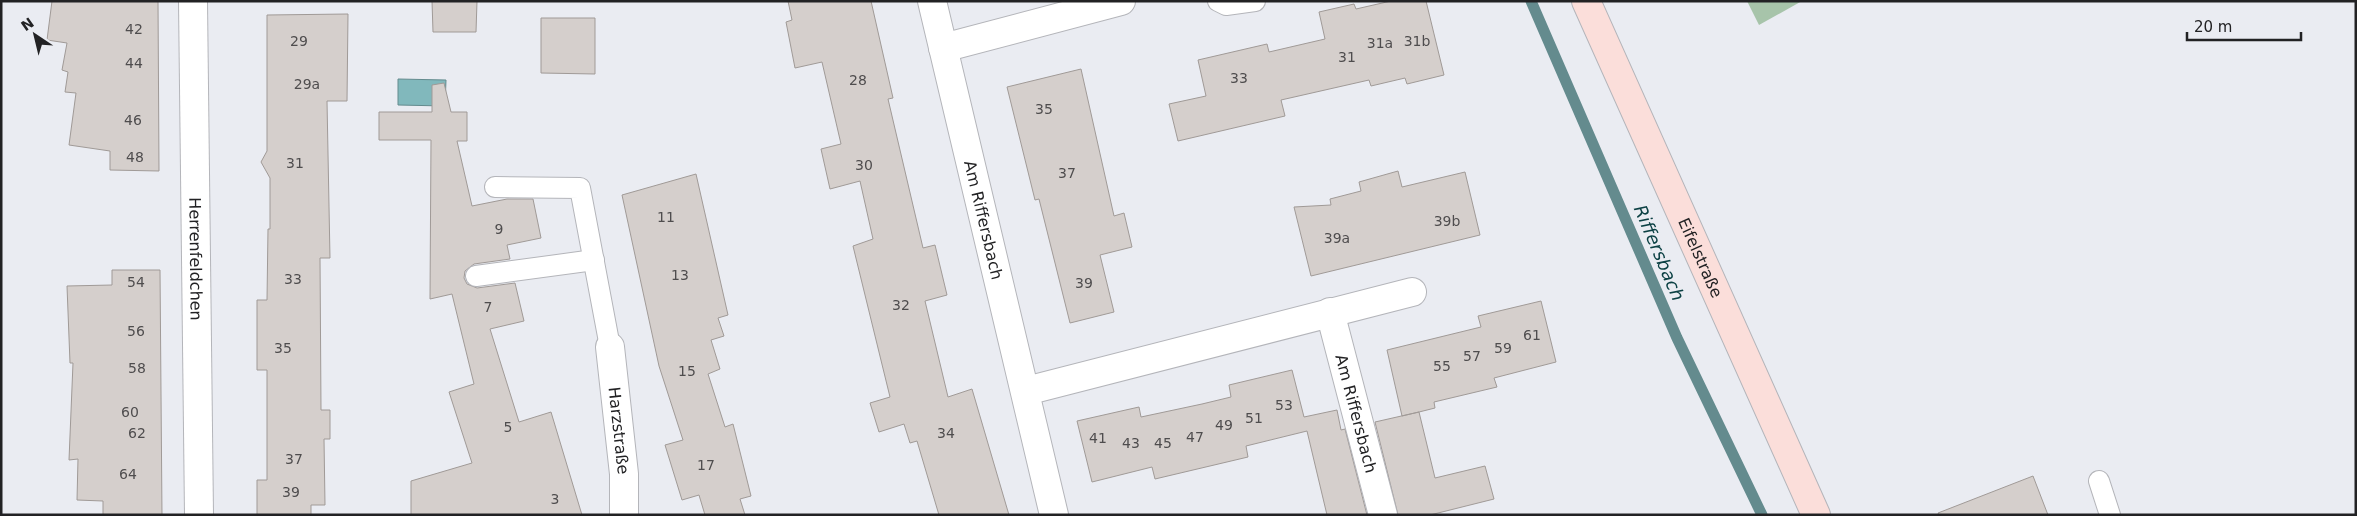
<svg xmlns="http://www.w3.org/2000/svg" width="2357" height="516" font-family="'DejaVu Sans',sans-serif">
  <rect width="100%" height="100%" fill="#eaecf2"/>
  <path fill="#a7c4aa" d="M1747,1H1802L1759,25Z"/>
  <path fill="#81b8bc" stroke="#648b8e" d="M398,79L446,80L445,106L398,105Z"/>
  <g fill="none" stroke-linecap="round" stroke-linejoin="round">
    <path stroke="#648b8e" stroke-width="11" d="M1531,1L1677,338L1762,515"/>
  </g>
  <g fill="#d5cfcc" stroke="#a09a97">
    <path d="M52,1H158L159,171L110,170V151L69,145L76,93L65,92L68,72L62,70L67,43L47,40Z"/>
    <path d="M432,1H477L476,32H433Z"/>
    <path d="M788,1H871L893,98L888,99L923,248L935,245L947,295L925,301L948,397L972,389L1009,515H939L917,441L910,443L904,424L879,432L870,403L890,397L853,246L873,239L860,181L830,189L821,149L841,144L822,62L795,68L786,22L792,20Z"/>
    <path d="M1391,1H1426L1444,75L1407,84L1405,78L1371,86L1369,80L1281,100L1285,116L1178,141L1169,104L1206,96L1198,60L1267,44L1269,52L1325,39L1319,12L1354,4L1356,9Z"/>
    <path d="M348,14L347,101H327L330,258H320L321,410H330V439H324L325,505H311V515H257V480H267V370H257V300H267L268,229H270V178L261,162L267,151V15Z"/>
    <path d="M541,18H595V74L541,73Z"/>
    <path d="M1081,69L1114,216L1124,213L1132,247L1100,255L1114,312L1070,323L1039,199L1035,200L1007,87Z"/>
    <path d="M444,83L451,112H467V141H457L472,206L507,199H533L541,238L507,245L510,259L474,264L465,271L464,278L467,284L477,288L515,283L524,321L490,329L519,422L551,412L582,515H411V481L472,463L449,392L474,384L452,294L430,299L431,140H379V112H432V85Z"/>
    <path d="M1398,171L1402,187L1465,172L1480,235L1311,276L1294,207L1331,205L1330,199L1361,191L1359,182Z"/>
    <path d="M696,174L728,315L718,318L724,336L711,340L720,369L708,374L725,427L733,424L751,496L740,499L745,515H705L699,495L682,500L665,445L683,440L659,366L622,195Z"/>
    <path d="M112,270H160L162,515H103V501L77,500L78,459L69,460L73,363H70L67,286L112,285Z"/>
    <path d="M1541,301L1556,362L1494,378L1497,387L1434,402L1435,408L1419,412L1435,478L1485,466L1494,499L1430,515H1398L1375,422L1419,412L1402,416L1387,350L1481,327L1478,316Z"/>
    <path d="M1292,370L1304,417L1337,410L1341,430L1345,429L1367,515H1327L1307,431L1246,446L1248,457L1155,479L1152,467L1092,482L1077,421L1139,407L1141,417L1202,404L1231,397L1229,385Z"/>
    <path d="M2033,476L2048,515H1939L1938,513Z"/>
  </g>
  <g fill="none" stroke-linecap="round" stroke-linejoin="round">
    <g stroke="#b4b5ba" stroke-width="22">
      <g id="lane">
        <path d="M1218,1L1226,5L1255,1"/>
        <path d="M495,187L580,188L610,347"/>
        <path d="M476,276L594,260"/>
        <path d="M2099,481L2110,515"/>
      </g>
    </g>
    <g stroke="#b4b5ba" stroke-width="30">
      <g id="street">
        <path id="s1" d="M193,1L199,515"/>
        <path id="s2" d="M932,1L1054,515"/>
        <path d="M943,48L1121,1"/>
        <path id="s3" d="M1330,312L1383,515"/>
        <path id="s4" d="M610,347L624,474V515"/>
        <path d="M1026,391L1412,292"/>
      </g>
    </g>
    <g stroke="#b4b5ba" stroke-width="30">
      <g id="secondary">
        <path id="s5" d="M1586,1L1816,515"/>
      </g>
    </g>
    <use href="#lane" stroke="#fff" stroke-width="20"/>
    <use href="#street" stroke="#fff" stroke-width="28"/>
    <use href="#secondary" stroke="#fbdeda" stroke-width="28"/>
  </g>
  <g text-anchor="middle" stroke-width="4.5" stroke-linejoin="round" paint-order="stroke">
    <g font-size="14" fill="#4f4d4e">
      <text x="134" y="34">42</text>
      <text x="299" y="46">29</text>
      <text x="1417" y="46">31b</text>
      <text x="1380" y="48">31a</text>
      <text x="1347" y="62">31</text>
      <text x="134" y="68">44</text>
      <text x="1239" y="83">33</text>
      <text x="858" y="85">28</text>
      <text x="307" y="89">29a</text>
      <text x="1044" y="114">35</text>
      <text x="133" y="125">46</text>
      <text x="135" y="162">48</text>
      <text x="295" y="168">31</text>
      <text x="864" y="170">30</text>
      <text x="1067" y="178">37</text>
      <text x="666" y="222">11</text>
      <text x="1447" y="226">39b</text>
      <text x="499" y="234">9</text>
      <text x="1337" y="243">39a</text>
      <text x="680" y="280">13</text>
      <text x="293" y="284">33</text>
      <text x="136" y="287">54</text>
      <text x="1084" y="288">39</text>
      <text x="901" y="310">32</text>
      <text x="488" y="312">7</text>
      <text x="136" y="336">56</text>
      <text x="1532" y="340">61</text>
      <text x="283" y="353">35</text>
      <text x="1503" y="353">59</text>
      <text x="1472" y="361">57</text>
      <text x="1442" y="371">55</text>
      <text x="137" y="373">58</text>
      <text x="687" y="376">15</text>
      <text x="1284" y="410">53</text>
      <text x="130" y="417">60</text>
      <text x="1254" y="423">51</text>
      <text x="1224" y="430">49</text>
      <text x="508" y="432">5</text>
      <text x="137" y="438">62</text>
      <text x="946" y="438">34</text>
      <text x="1195" y="442">47</text>
      <text x="1098" y="443">41</text>
      <text x="1131" y="448">43</text>
      <text x="1163" y="448">45</text>
      <text x="294" y="464">37</text>
      <text x="706" y="470">17</text>
      <text x="128" y="479">64</text>
      <text x="291" y="497">39</text>
      <text x="555" y="504">3</text>
    </g>
    <g font-size="16" fill="#222224" stroke="#eaecf2">
      <text dy="6" stroke="none"><textPath href="#s2" startOffset="225">Am Riffersbach</textPath></text>
      <text dy="6" stroke="none"><textPath href="#s1" startOffset="258">Herrenfeldchen</textPath></text>
      <text dy="6" stroke="none"><textPath href="#s5" startOffset="281">Eifelstraße</textPath></text>
      <text dy="6" stroke="none"><textPath href="#s3" startOffset="105">Am Riffersbach</textPath></text>
      <text dy="6" stroke="none"><textPath href="#s4" startOffset="84">Harzstraße</textPath></text>
    </g>
    <g font-size="18" font-style="italic" fill="#0c4144" stroke="#eaecf2">
      <text transform="translate(1659 253) rotate(67)" y="6">Riffersbach</text>
    </g>
  </g>
  <rect width="2357" height="516" fill="none" stroke="#222224" stroke-width="5"/>
  <g transform="translate(35 35) rotate(325)" stroke="#eaecf2" stroke-width="4" paint-order="stroke">
  <path d="M0-4L9 19L0 12L-9 19Z" fill="#222224"/>
  <text y="-8" font-size="14" font-weight="bold" text-anchor="middle" fill="#222224">N</text>
  </g>
  <path d="M2187 32v8h114v-8" fill="none" stroke="#222224" stroke-width="2.5"/>
  <text x="2194" y="32" font-size="15" fill="#222224" stroke="#eaecf2" stroke-width="4" paint-order="stroke">20 m</text>
</svg>
